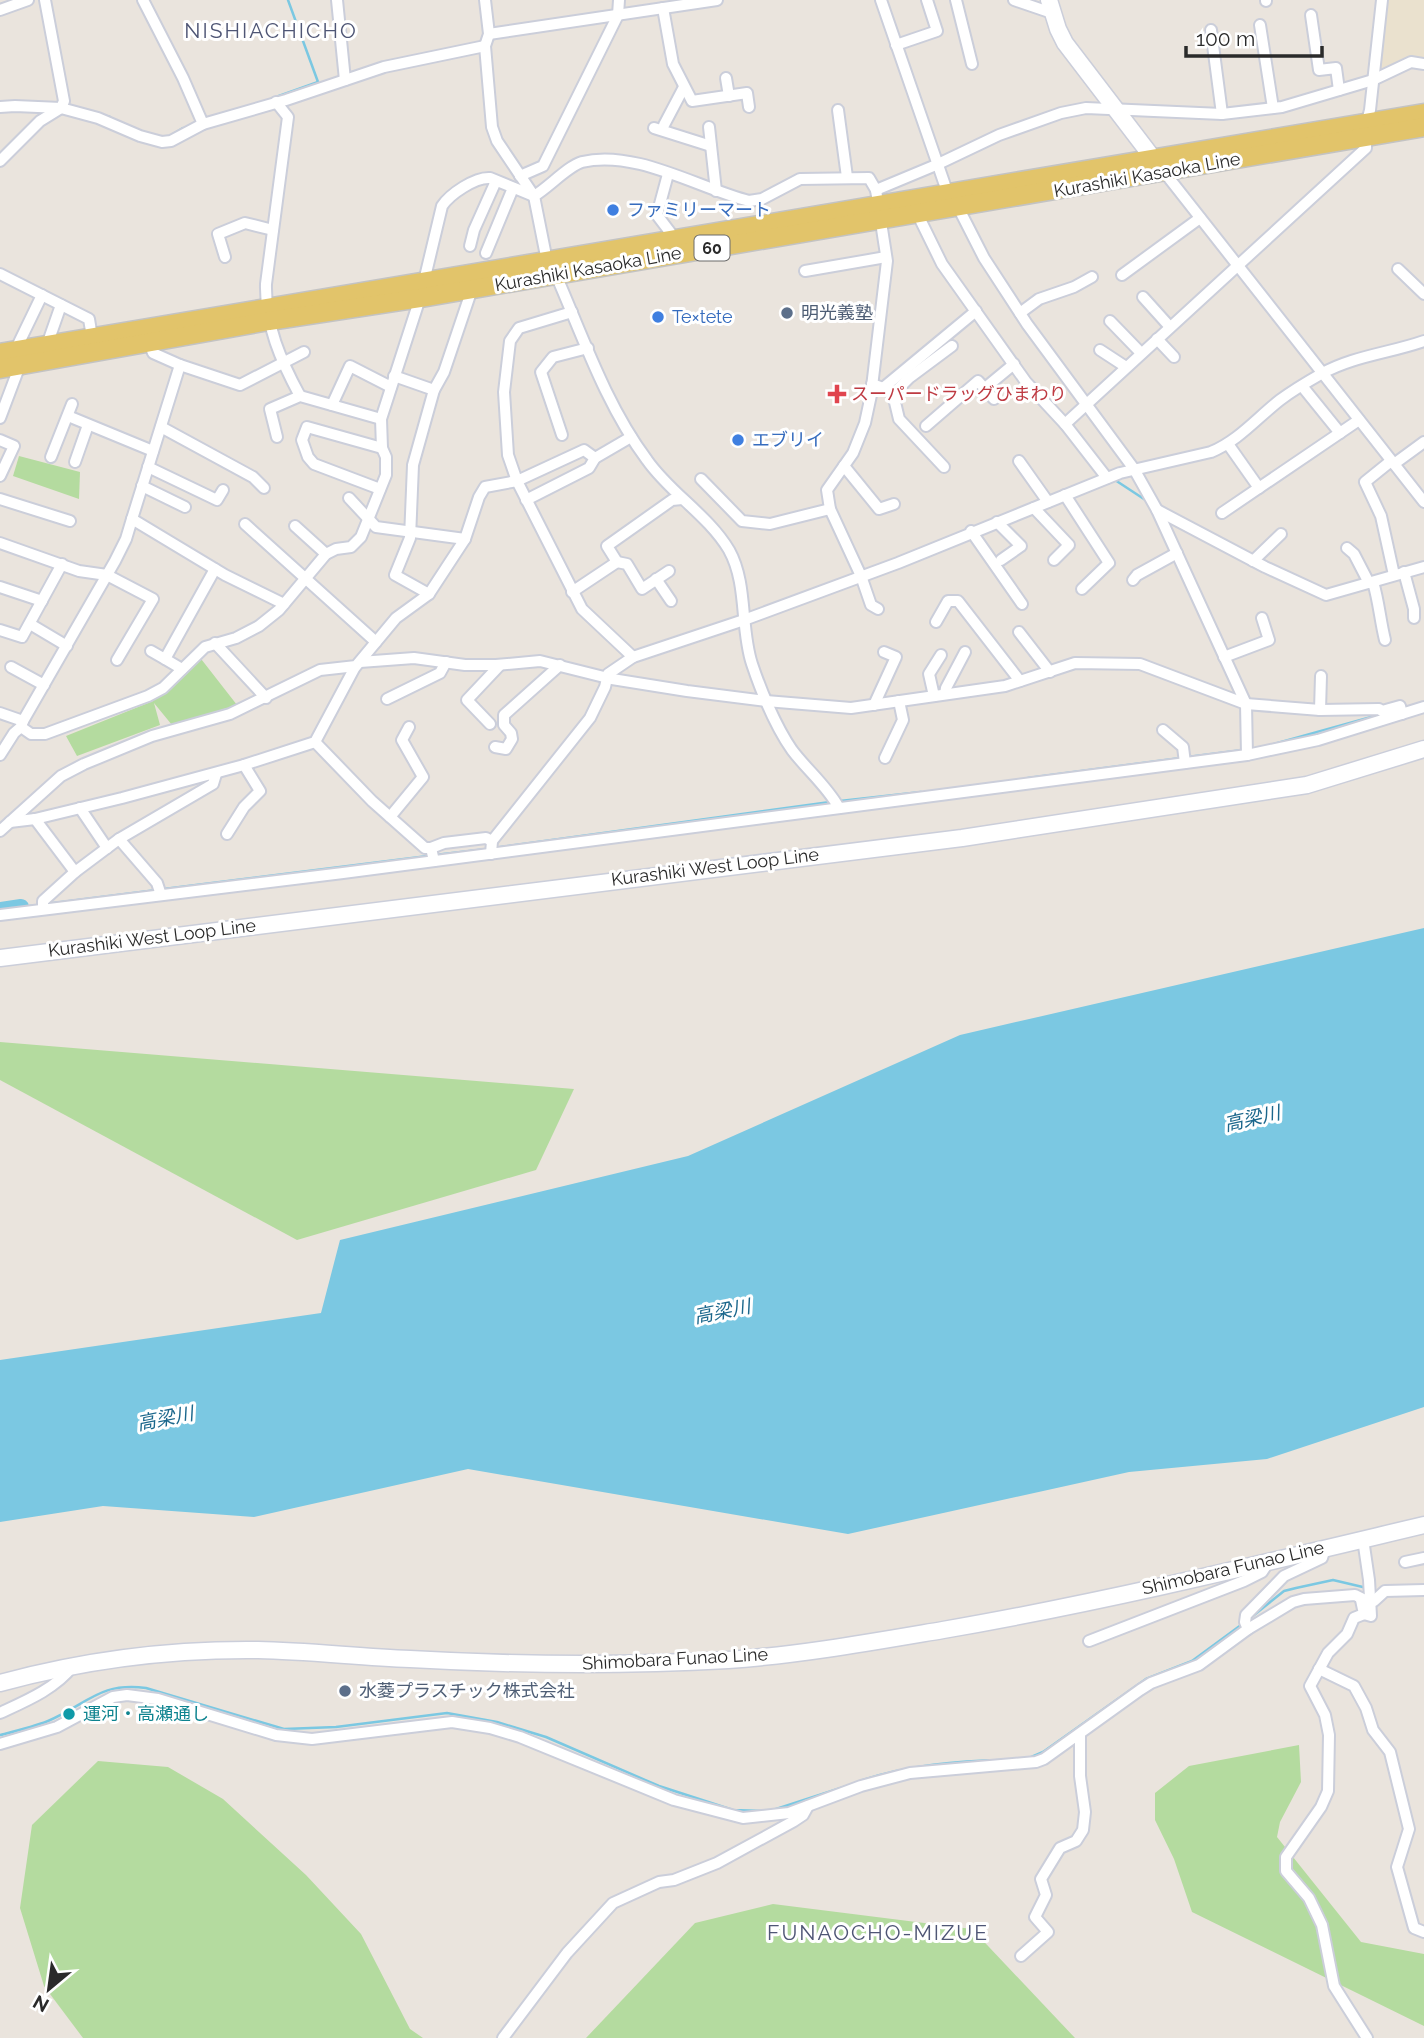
<svg xmlns="http://www.w3.org/2000/svg" width="1424" height="2038" font-family="Raleway,'Noto Sans JP',sans-serif">
  <rect width="100%" height="100%" fill="#eae4dd"/>
  <path fill="#eae1ce" d="M1385,0H1424V62L1376,75Z"/>
  <g fill="#b4db9f">
    <path d="M19,456L80,472L79,499L13,476Z"/>
    <path d="M198,655L237,705L172,725L154,703L160,725L77,756L66,736L153,701L148,694Z"/>
    <path d="M0,1042L574,1089L536,1170L297,1240L0,1080Z"/>
    <path d="M1299,1745L1301,1782L1280,1822L1277,1837L1361,1942L1424,1954V2026L1192,1912L1174,1859L1155,1820V1793L1189,1766Z"/>
    <path d="M98,1761L168,1767L223,1799L306,1875L361,1934L410,2029L423,2038H83L44,1986L20,1908L32,1825Z"/>
    <path d="M773,1904L972,1929L1075,2038H586L695,1923Z"/>
  </g>
  <path fill="#7bc8e2" d="M1424,928V1407L1267,1459L1129,1472L848,1534L468,1469L254,1517L103,1506L0,1522V1360L321,1313L340,1240L688,1156L960,1035Z"/>
  <g fill="none" stroke-linecap="round" stroke-linejoin="round">
    <g stroke="#7bc8e2" stroke-width="2.5">
      <path d="M276,97L318,82L288,0"/>
      <path d="M66,105L110,117"/>
      <path d="M168,137L183,128"/>
      <path d="M1115,480L1147,501"/>
      <path d="M1274,744L1382,714"/>
      <path d="M1188,757L1243,750"/>
      <path d="M1028,778L1181,758"/>
      <path d="M840,801L921,792"/>
      <path d="M494,848L830,802"/>
      <path d="M435,855L487,849"/>
      <path d="M164,889L428,856"/>
      <path d="M46,904L157,890"/>
      <path d="M21,907L39,905"/>
      <path d="M1249,1619L1284,1591L1296,1588L1333,1580L1367,1588"/>
      <path d="M0,1735C16,1731 33,1727 48,1721C88,1704 99,1682 146,1688L284,1729L336,1727L447,1713L497,1722L546,1737L659,1786L733,1810L763,1811"/>
      <path d="M1029,1758L1043,1752L1146,1679L1192,1661L1241,1625"/>
      <path d="M863,1780C909,1765 957,1761 1005,1760"/>
      <path d="M773,1810L850,1785"/>
    </g>
    <path stroke="#7bc8e2" stroke-width="16" d="M0,910L21,907"/>
    <g stroke="#cbceda" stroke-width="14">
      <g id="street">
        <path d="M143,0L183,78L203,124"/>
        <path d="M337,0L345,80"/>
        <path d="M485,0L489,34L485,46L492,127L497,141L534,196L547,261L556,275C583,337 606,405 647,460C670,493 708,515 729,550C748,584 740,628 752,664C761,691 776,727 792,750C807,770 827,786 839,808"/>
        <path d="M881,0L948,194L958,207L984,258L1027,324L1134,469L1157,510L1246,704L1247,755"/>
        <path d="M956,0L972,64"/>
        <path d="M1014,0L1052,13"/>
        <path d="M1266,0V1"/>
        <path d="M663,8L673,64L692,101L747,93L749,107"/>
        <path d="M0,10L28,0"/>
        <path d="M1311,15L1319,70L1336,68L1339,90"/>
        <path d="M1260,25L1273,108"/>
        <path d="M1211,30L1222,114"/>
        <path d="M489,34L717,0"/>
        <path d="M896,45L937,31L927,0"/>
        <path d="M726,78L729,96"/>
        <path d="M276,102L288,117L266,284C265,325 281,361 300,396"/>
        <path d="M0,107L15,106L61,108L98,118L140,136L162,142L171,141L203,124L286,100L384,67L485,46"/>
        <path d="M838,110L847,177"/>
        <path d="M664,125L684,87"/>
        <path d="M709,127L716,191"/>
        <path d="M654,128L711,146"/>
        <path d="M0,161L40,121L61,108L64,101L45,0"/>
        <path d="M1165,173L1424,502"/>
        <path d="M668,174L657,215L676,240"/>
        <path d="M520,176L543,166L618,15L619,0"/>
        <path d="M876,190L936,165L999,135L1061,113L1086,108L1222,114L1282,107L1373,80L1411,62L1424,64"/>
        <path d="M534,196C548,188 568,166 582,162C635,149 698,188 749,201L762,199L800,179L869,178L876,190L887,261L871,395L865,423L853,453L827,490L830,509L861,576L871,605L878,609"/>
        <path d="M917,213L942,264L1026,382L1065,424L1107,478"/>
        <path d="M470,246L474,230L496,181"/>
        <path d="M486,253L513,188"/>
        <path d="M225,257L218,234L245,223L273,230"/>
        <path d="M1398,269L1424,294"/>
        <path d="M805,271L886,257"/>
        <path d="M0,274L89,319L93,343"/>
        <path d="M1122,275L1200,218"/>
        <path d="M1143,297L1170,327"/>
        <path d="M572,312L519,328L510,341L504,392L508,455L517,481L582,609L633,657"/>
        <path d="M1020,313L1039,299L1074,287L1092,277"/>
        <path d="M1110,321L1141,353"/>
        <path d="M147,338L153,353L180,365L240,385L304,352"/>
        <path d="M1157,339L1174,357"/>
        <path d="M47,345L61,305"/>
        <path d="M1100,350L1126,367"/>
        <path d="M15,351L42,295"/>
        <path d="M180,365L132,519L225,575L284,604"/>
        <path d="M394,376L434,390"/>
        <path d="M872,384L883,388L976,311"/>
        <path d="M1302,386L1340,433"/>
        <path d="M883,388L893,394L899,419L944,467"/>
        <path d="M985,388L1014,364"/>
        <path d="M893,394L909,378L952,346"/>
        <path d="M332,405L350,366L391,387"/>
        <path d="M68,416L153,451"/>
        <path d="M0,418L20,365"/>
        <path d="M1065,424L1366,148L1367,121L1370,110L1382,0"/>
        <path d="M926,426L978,381L994,399"/>
        <path d="M161,427L253,477L264,488"/>
        <path d="M562,435L541,372L553,357L588,348"/>
        <path d="M277,437L270,409L300,396L381,419"/>
        <path d="M0,440L14,446L0,476"/>
        <path d="M1228,444L1259,488"/>
        <path d="M51,457L72,404"/>
        <path d="M1019,461L1048,502"/>
        <path d="M1391,461L1365,482L1381,516L1394,575"/>
        <path d="M75,462L88,425"/>
        <path d="M1394,464L1424,442"/>
        <path d="M844,466L879,509L894,504"/>
        <path d="M148,467L217,500L223,490"/>
        <path d="M701,479L742,521L770,524L830,509"/>
        <path d="M142,486L185,507"/>
        <path d="M380,489L314,464L308,457L302,440L307,427L382,448"/>
        <path d="M1065,495L1109,563L1082,589"/>
        <path d="M349,498L376,527L465,539"/>
        <path d="M0,499L70,521"/>
        <path d="M526,500L589,468L595,458L631,437"/>
        <path d="M1034,508L1069,545L1054,560"/>
        <path d="M1157,510L1265,567L1326,595L1424,567"/>
        <path d="M1222,513L1359,420"/>
        <path d="M997,522L1021,546L1001,560"/>
        <path d="M245,524L376,642"/>
        <path d="M295,526L326,554"/>
        <path d="M971,531L1022,604"/>
        <path d="M0,543L79,571L107,575L153,599L117,660"/>
        <path d="M1347,548L1354,554L1369,583"/>
        <path d="M1253,561L1281,534"/>
        <path d="M617,562L627,564L642,589L669,571"/>
        <path d="M1404,572L1414,609V618"/>
        <path d="M656,579L671,601"/>
        <path d="M1133,580L1137,575L1177,553"/>
        <path d="M1373,582C1379,602 1380,620 1385,640"/>
        <path d="M0,587L42,601"/>
        <path d="M572,592L617,562L607,546L672,500L682,499"/>
        <path d="M429,594L395,575L410,538L413,465L434,390L444,372L472,289"/>
        <path d="M936,622L948,601H958L1020,681"/>
        <path d="M30,624L67,646"/>
        <path d="M0,630L22,637L62,564"/>
        <path d="M1019,632L1050,672"/>
        <path d="M215,643L266,698"/>
        <path d="M151,651L165,659"/>
        <path d="M1224,657L1269,640L1262,618"/>
        <path d="M360,662L414,658L465,665H496L540,661L612,679L687,691L766,701L851,708L1005,686L1075,663L1140,664L1246,704L1320,710L1379,709L1382,711L1400,706L1402,714"/>
        <path d="M11,667L44,685"/>
        <path d="M182,669L165,659L215,569"/>
        <path d="M945,694L946,688L965,652"/>
        <path d="M934,696L929,674L941,655"/>
        <path d="M387,699L440,673L446,662"/>
        <path d="M874,705L896,657L884,652"/>
        <path d="M1320,710L1321,676"/>
        <path d="M0,713L23,721L21,727L31,734H45L148,696L163,688L205,647L236,638L259,626L279,610L326,554L336,549L351,547L361,537L386,475V457L382,448L381,419L420,298L442,206C450,194 475,177 490,178L534,196"/>
        <path d="M23,721L115,561L126,539L132,519"/>
        <path d="M490,724L467,700L500,665"/>
        <path d="M1163,730L1183,747L1185,763"/>
        <path d="M315,742L372,801L425,848H431L434,861"/>
        <path d="M495,747L506,749L512,739L511,733L504,725V715L560,665"/>
        <path d="M0,755L14,733L21,727"/>
        <path d="M885,758L903,720L899,701"/>
        <path d="M244,765L315,742L355,667"/>
        <path d="M80,808L107,848"/>
        <path d="M390,817L423,777L402,740L409,727"/>
        <path d="M35,819L75,872"/>
        <path d="M10,822L35,819L122,798L244,765L260,791L244,807L227,834"/>
        <path d="M0,831L61,776L84,764L152,736L230,714L320,670L356,666L396,618L429,594L465,539L479,497L485,487L517,481L584,450L595,458"/>
        <path d="M119,839L157,883L161,895"/>
        <path d="M431,848L444,843L486,838L492,841"/>
        <path d="M491,854L492,841L590,718L605,687L608,674L633,657L744,620L898,563L1120,473L1211,452C1238,441 1257,418 1280,400C1292,391 1307,382 1321,374C1353,356 1390,353 1424,341"/>
        <path d="M43,909V901L75,872L119,839L213,784L216,774"/>
        <path d="M0,915L343,873L1247,755L1318,740L1424,707"/>
        <path d="M1363,1539L1369,1580L1371,1616L1364,1614"/>
        <path d="M1405,1562L1424,1558"/>
        <path d="M1361,1600L1364,1614L1354,1618L1347,1634L1328,1653L1310,1686L1325,1715L1329,1735L1328,1791L1321,1807L1286,1857V1871L1309,1898L1322,1925L1334,1986L1367,2038"/>
        <path d="M1374,1601L1385,1591L1424,1590"/>
        <path d="M1248,1629L1245,1622L1246,1615L1284,1576L1322,1558L1325,1548"/>
        <path d="M1089,1641L1244,1581L1262,1572L1268,1563"/>
        <path d="M1319,1669L1354,1686L1366,1708L1373,1730L1390,1752L1409,1829L1397,1867L1414,1928L1424,1932"/>
        <path d="M0,1713C26,1701 55,1689 73,1666"/>
        <path d="M0,1744L57,1727L113,1697L127,1695L158,1699L276,1735L312,1739L452,1722L490,1728L520,1737L674,1800L743,1818L789,1813L861,1786L910,1773L1036,1762L1044,1759L1140,1690L1151,1683L1199,1665L1248,1629L1293,1602L1304,1599L1355,1595L1367,1601"/>
        <path d="M1021,1956L1048,1932L1035,1917L1046,1895L1041,1879L1060,1848L1076,1841L1083,1830L1085,1812L1080,1776V1734"/>
        <path d="M503,2038L567,1953L613,1903L659,1882L674,1880L717,1863L794,1821L803,1815L808,1806"/>
      </g>
    </g>
    <g stroke="#cbceda" stroke-width="19">
      <g id="secondary">
        <path d="M1049,0L1058,29L1065,43L1159,166"/>
        <path d="M0,958L962,838L1307,785L1424,749"/>
        <path d="M0,1683C84,1660 171,1649 258,1650C308,1651 359,1657 410,1659C515,1665 622,1666 728,1660C800,1655 872,1642 943,1630C1105,1602 1264,1563 1424,1525"/>
      </g>
    </g>
    <g stroke="#c3c3c3" stroke-width="21">
      <g id="primary">
        <path d="M0,353L1424,113"/>
        <path d="M0,369L269,321L420,298L1424,127"/>
      </g>
    </g>
    <use href="#street" stroke="#fff" stroke-width="10"/>
    <use href="#secondary" stroke="#fff" stroke-width="16"/>
    <use href="#primary" stroke="#e2c46a" stroke-width="18"/>
  </g>
  <g fill="#3f7fe0" stroke="#fff" stroke-width="2.5">
    <circle cx="613" cy="210" r="7"/>
    <circle cx="658" cy="317" r="7"/>
    <circle cx="738" cy="440" r="7"/>
  </g>
  <g fill="#5c6f8a" stroke="#fff" stroke-width="2.5">
    <circle cx="787" cy="313" r="7"/>
    <circle cx="345" cy="1691" r="7"/>
  </g>
  <path fill="#e0444e" stroke="#fff" stroke-width="2.5" d="M833.5 383.5h7v7h7v7h-7v7h-7v-7h-7v-7h7z"/>
  <circle fill="#0f9aa8" stroke="#fff" stroke-width="2.5" cx="69" cy="1714" r="7"/>
  <g text-anchor="middle" stroke-width="6" stroke-linejoin="round" paint-order="stroke">
    <rect fill="#fff" stroke="#6a6a6a" stroke-width="2" x="694.5" y="235.5" width="35" height="25" rx="5"/>
    <g font-size="16" font-weight="bold" fill="#2a2a2a">
      <text x="712" y="254">60</text>
    </g>
    <g font-size="18" fill="#2a2a2a" stroke="#fff">
      <text transform="translate(1147 175) rotate(-10)" y="6">Kurashiki Kasaoka Line</text>
      <text transform="translate(588 269) rotate(-10)" y="6">Kurashiki Kasaoka Line</text>
      <text transform="translate(715 867) rotate(-7)" y="6">Kurashiki West Loop Line</text>
      <text transform="translate(152 938) rotate(-7)" y="6">Kurashiki West Loop Line</text>
      <text transform="translate(1233 1568) rotate(-13)" y="6">Shimobara Funao Line</text>
      <text transform="translate(675 1659) rotate(-3)" y="6">Shimobara Funao Line</text>
    </g>
    <g font-size="18" fill="#366cbe" stroke="#fff" text-anchor="start">
      <text x="627" y="216">ファミリーマート</text>
      <text x="672" y="323">Te×tete</text>
      <text x="752" y="446">エブリイ</text>
    </g>
    <g font-size="18" fill="#4e5e75" stroke="#fff" text-anchor="start">
      <text x="801" y="319">明光義塾</text>
      <text x="359" y="1697">水菱プラスチック株式会社</text>
    </g>
    <g font-size="18" fill="#be3a42" stroke="#fff" text-anchor="start">
      <text x="851" y="400">スーパードラッグひまわり</text>
    </g>
    <g font-size="18" fill="#0d838f" stroke="#fff" text-anchor="start">
      <text x="83" y="1720">運河・高瀬通し</text>
    </g>
    <g font-size="19" font-style="italic" fill="#1b678c" stroke="#fff">
      <text transform="translate(1252 1118) rotate(-13)" y="7">高梁川</text>
      <text transform="translate(722 1311) rotate(-11)" y="7">高梁川</text>
      <text transform="translate(165 1418) rotate(-11)" y="7">高梁川</text>
    </g>
    <g font-size="21" letter-spacing="2" fill="#4f5675" stroke="#fff">
      <text x="271" y="38">NISHIACHICHO</text>
      <text x="878" y="1940">FUNAOCHO-MIZUE</text>
    </g>
  </g>
  <g transform="translate(49 1989) rotate(209)" stroke="#ffffff" stroke-width="5" paint-order="stroke">
  <path d="M0-5L12 26L0 18L-12 26Z" fill="#2a2a2a"/>
  <text y="-10" font-size="19" font-weight="bold" text-anchor="middle" fill="#2a2a2a">N</text>
  </g>
  <path d="M1186 46v10h136v-10" fill="none" stroke="#2a2a2a" stroke-width="3.5"/>
  <text x="1196" y="46" font-size="21" fill="#2a2a2a" stroke="#ffffff" stroke-width="5" paint-order="stroke">100 m</text>
</svg>
